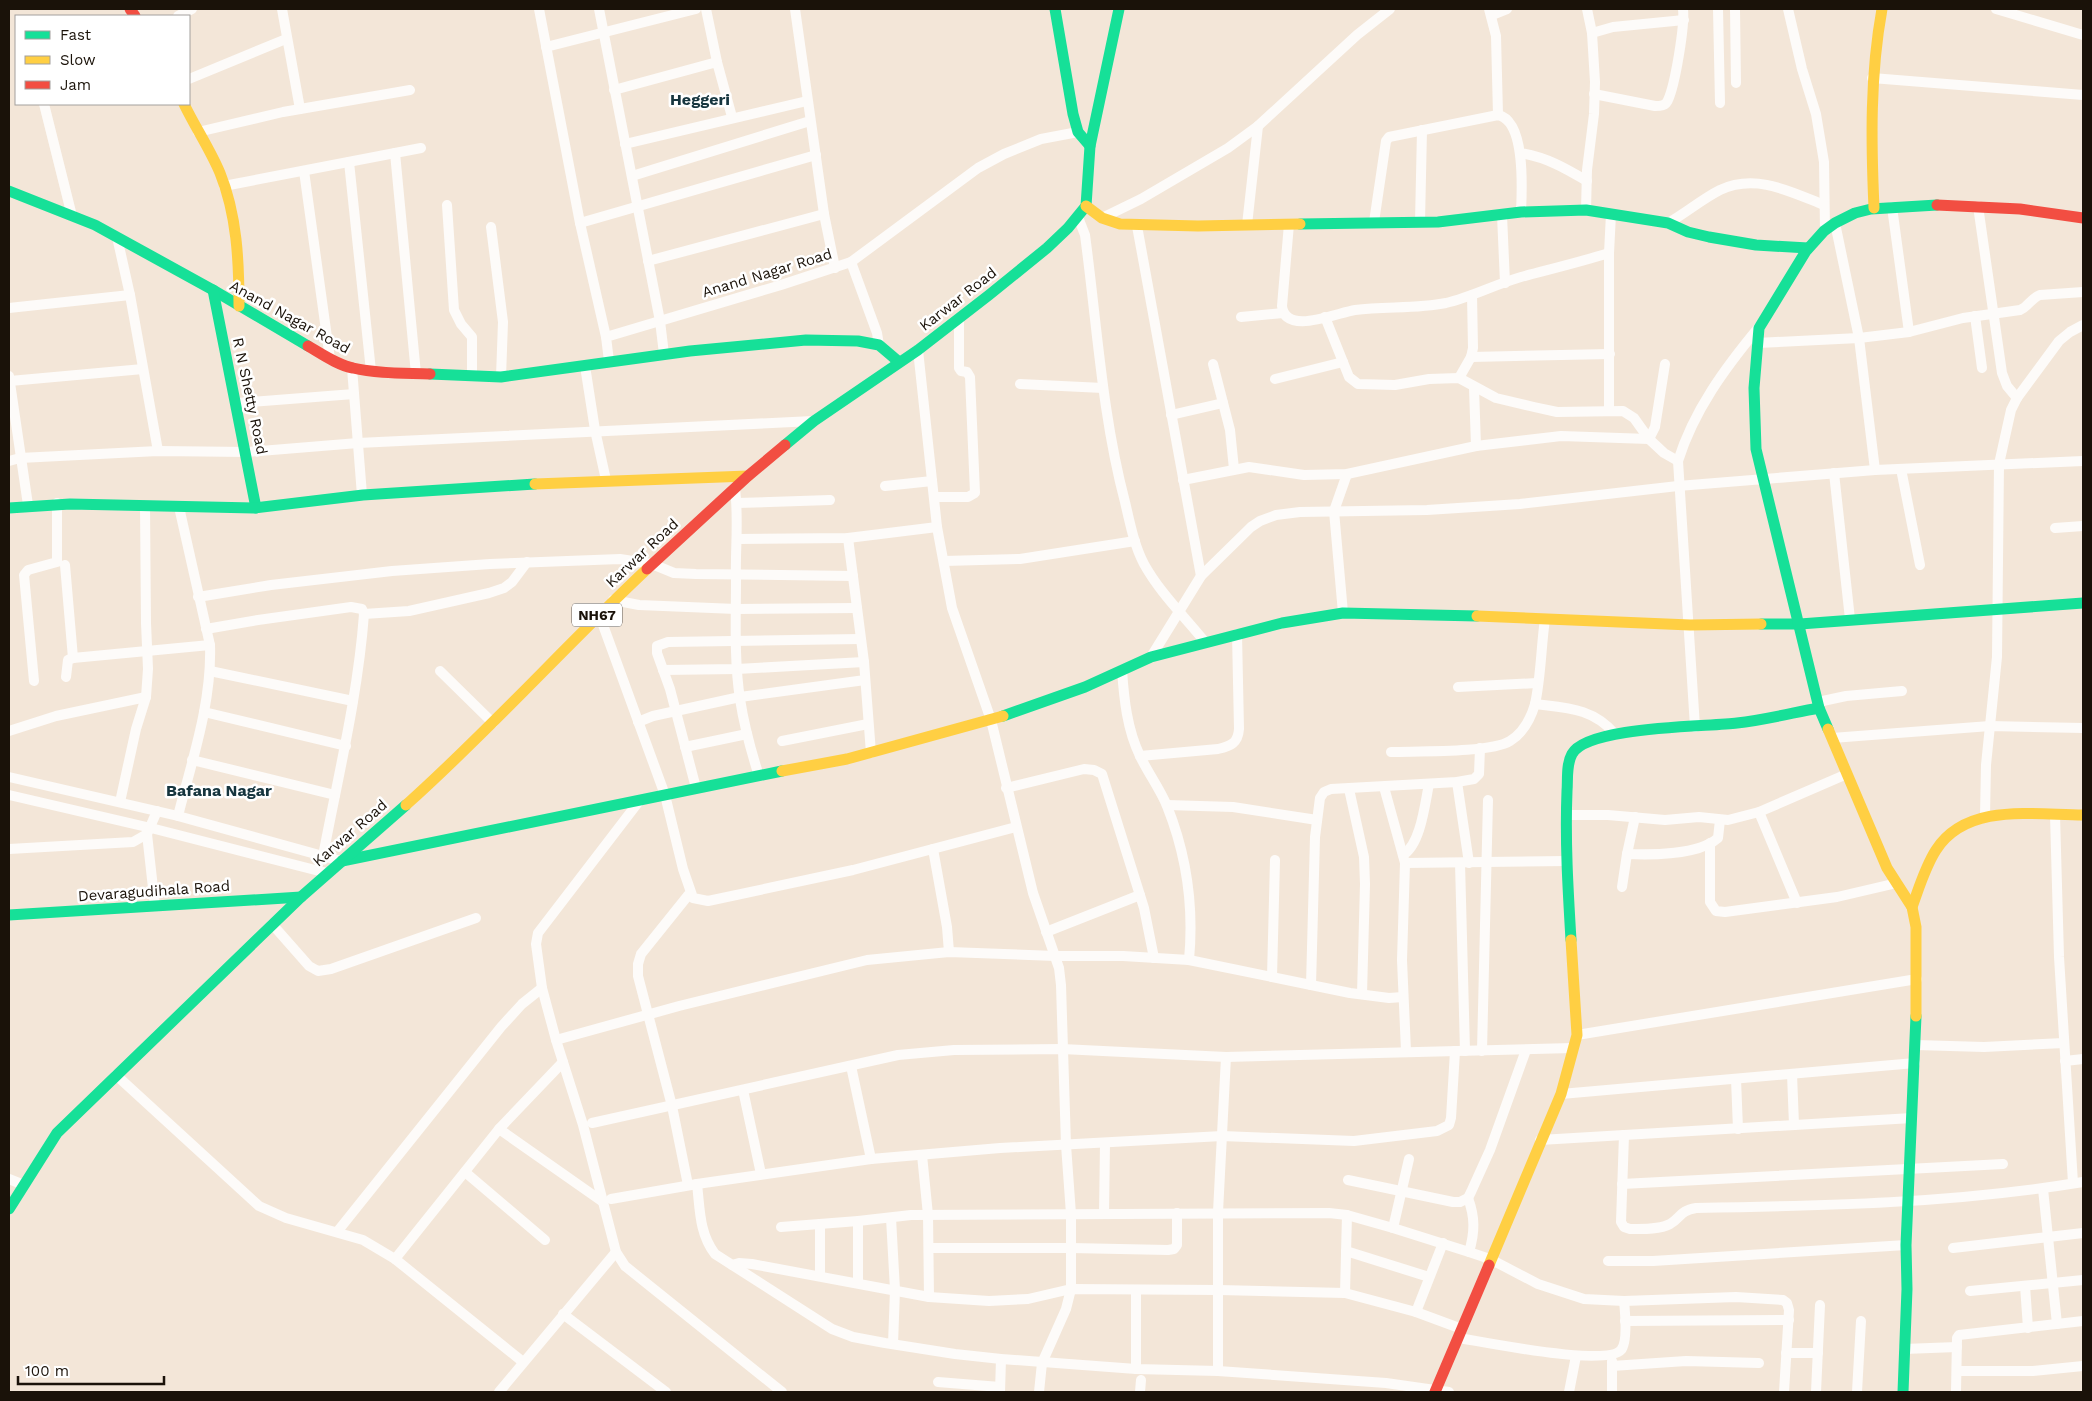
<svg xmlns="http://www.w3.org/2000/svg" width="2092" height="1401" font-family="'Work Sans',sans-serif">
  <rect width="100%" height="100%" fill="#f3e6d8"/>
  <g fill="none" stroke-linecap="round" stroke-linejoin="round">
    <g stroke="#fdfbf9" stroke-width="10">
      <path d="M282,9L300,109"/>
      <path d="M539,9L580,223L606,337"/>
      <path d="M599,9L660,321L664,354"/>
      <path d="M706,9L717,62"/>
      <path d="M795,9L824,214L835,268"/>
      <path d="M1489,9L1496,36L1498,115"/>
      <path d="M1718,9L1720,103"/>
      <path d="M1735,9L1736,83"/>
      <path d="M1788,9L1802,69L1816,114L1824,162L1825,230"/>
      <path d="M1996,9L2083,35"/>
      <path d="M1492,15L1507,9"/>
      <path d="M178,16L192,9"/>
      <path d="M1592,33L1613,27L1684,20"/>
      <path d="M546,47L696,9"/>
      <path d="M1872,78L2083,95"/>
      <path d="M189,79L286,39"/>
      <path d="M614,90L717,62L732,117"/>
      <path d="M1594,94L1655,106C1660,106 1666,106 1668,100C1675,85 1685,26 1683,9"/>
      <path d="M44,104L72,216"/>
      <path d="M198,132L283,112L410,90"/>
      <path d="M625,144L807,101"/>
      <path d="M395,153L416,374"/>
      <path d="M1520,153C1546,157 1565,168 1587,181"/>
      <path d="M349,162L371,371"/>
      <path d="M304,171L330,359"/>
      <path d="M632,176L810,121"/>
      <path d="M224,186L421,148"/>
      <path d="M447,205L454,310L461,324L472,337V376"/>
      <path d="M1978,206L2002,373L2007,386L2017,398"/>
      <path d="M1892,207L1909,332"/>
      <path d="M1586,210L1587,170L1594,114L1595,82L1592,33L1587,9"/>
      <path d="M1502,215L1505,283"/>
      <path d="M1078,217L1085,235C1097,324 1102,415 1125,502C1130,523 1134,545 1144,564C1160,593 1185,617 1205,642"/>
      <path d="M1102,218L1141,199L1228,148L1258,126L1357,35L1390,9"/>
      <path d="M1374,222L1386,141L1389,137L1498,115C1526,121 1522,190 1521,212"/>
      <path d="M1420,222L1422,130"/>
      <path d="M580,223L816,155"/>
      <path d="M1668,223C1686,213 1702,199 1720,190C1756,173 1791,192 1824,205"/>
      <path d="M1835,223L1859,338L1875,470"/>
      <path d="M1289,224L1282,306C1285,336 1336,313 1355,310C1385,306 1416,309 1446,303C1472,297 1496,284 1521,277C1551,269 1580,262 1609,253"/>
      <path d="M1247,225L1258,126"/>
      <path d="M1137,226L1201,576"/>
      <path d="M491,227L503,322L501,377"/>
      <path d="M117,237L130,295L158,451"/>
      <path d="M648,261L824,214"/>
      <path d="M851,262L877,333L879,345"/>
      <path d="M9,308L130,295"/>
      <path d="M1975,316L1982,368"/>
      <path d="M1241,317L1283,313"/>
      <path d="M1325,317L1349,377L1358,384L1395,385L1429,379L1459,378L1496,398L1534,407L1557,412L1623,411L1634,418L1649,439L1664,453L1678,461"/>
      <path d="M1757,343L1859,338L1909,332L1963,318L2020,310C2028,307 2031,298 2040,295L2083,292"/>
      <path d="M918,350L937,527L952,608L991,720L1033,893L1059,968L1061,985L1066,1145L1071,1214V1289L1066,1309L1042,1363L1039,1392"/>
      <path d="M1471,357L1610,354"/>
      <path d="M609,361L606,337L781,285L851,262L978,168L1004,154L1041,139L1078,132"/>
      <path d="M1213,364L1230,430L1234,469"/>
      <path d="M585,366L595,430L606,480"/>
      <path d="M352,368L362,495"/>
      <path d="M9,376L28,505"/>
      <path d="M1459,378L1471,357L1473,348L1472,295"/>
      <path d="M1275,379L1343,362"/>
      <path d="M10,381L143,369"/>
      <path d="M1020,384L1103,388"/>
      <path d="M1474,388L1476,446"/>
      <path d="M237,403L354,394"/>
      <path d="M1609,410V253L1611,214"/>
      <path d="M1171,415L1223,403"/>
      <path d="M9,461L20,458L158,451L247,452L358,443L813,421"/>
      <path d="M1901,469L1920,565"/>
      <path d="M1834,473L1850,619"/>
      <path d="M1183,480L1249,467L1304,475L1347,474L1476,446L1561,436L1649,439L1655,427L1665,364"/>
      <path d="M885,486L932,481"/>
      <path d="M735,489C739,520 735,550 736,580C736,619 734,660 740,699C744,725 751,751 759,776"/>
      <path d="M934,497H968L975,493L970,377L967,372L961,371L959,368V318"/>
      <path d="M737,503L830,500"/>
      <path d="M2055,528L2083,526"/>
      <path d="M848,538L864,662L871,753"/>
      <path d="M737,539L848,538L937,527"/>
      <path d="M944,561L1020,559L1135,541"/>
      <path d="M65,565L73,658"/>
      <path d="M198,597L271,585L392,571L490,564L620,559L652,564L674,573L696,574L853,576"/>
      <path d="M613,600L639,605L736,609L857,608"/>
      <path d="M1343,613L1334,511L1347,474"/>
      <path d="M364,614L409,611L489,593L504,588L512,582L527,562"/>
      <path d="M599,614L665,795L683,869L693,898L708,901L853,870L1016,827"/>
      <path d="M206,629L258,620L351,607L362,609L364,614C358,696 338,776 323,856"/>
      <path d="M1151,657L1201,576L1251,527L1260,521L1276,515L1300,512L1427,510L1520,504L1678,486L1875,470L2083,461"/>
      <path d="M663,670L737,669L864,662"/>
      <path d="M1122,670C1124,699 1127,729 1140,756C1148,773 1160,789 1167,806C1187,856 1194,907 1189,960"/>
      <path d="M210,671L353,701"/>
      <path d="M440,671L493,723"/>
      <path d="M66,677L68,660L73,658L210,645"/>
      <path d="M34,681L24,575L28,570L57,562V503"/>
      <path d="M1458,687L1537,683"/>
      <path d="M1818,702L1846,696L1902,691"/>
      <path d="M1535,704C1567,708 1593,708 1615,734"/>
      <path d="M204,712L346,746"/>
      <path d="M638,722L653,716L740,697L865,680"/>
      <path d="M1695,727L1678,461C1694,410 1725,368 1759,327"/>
      <path d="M9,731L56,716L146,697"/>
      <path d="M1832,738L1990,726L2083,728"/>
      <path d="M782,741L868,724"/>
      <path d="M685,747L747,734"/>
      <path d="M1391,752C1417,751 1491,753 1510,741C1523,733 1531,718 1535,704C1541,677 1541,647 1545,619"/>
      <path d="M1140,756L1218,749C1231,746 1238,743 1239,729L1237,634"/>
      <path d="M192,760L335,795"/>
      <path d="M9,777L178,816L341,861"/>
      <path d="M1457,782L1469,863"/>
      <path d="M1384,787L1405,863L1402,960L1406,1051"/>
      <path d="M696,788L670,689L657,653V646L668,642L860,639"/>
      <path d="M1006,788L1084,769L1094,770L1102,774L1144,908L1154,958"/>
      <path d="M1349,789L1364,857L1365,884L1362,994"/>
      <path d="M9,795L151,828L327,873"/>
      <path d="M640,800L538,933L536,944L542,988L556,1040L583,1125L616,1252L625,1266L782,1392"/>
      <path d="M120,802L136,729L146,697L148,669L146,623L145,506"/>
      <path d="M1167,805L1233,807L1317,820"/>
      <path d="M1759,812L1797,903"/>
      <path d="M1566,815H1608L1665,820L1699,817L1728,820L1759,812L1847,774"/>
      <path d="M2055,815L2059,957L2073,1183"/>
      <path d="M178,816C192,760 212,703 210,645L179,507"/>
      <path d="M1985,816L1986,765L1997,657L1999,464L2011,410L2017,398L2059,341L2070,332L2083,325"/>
      <path d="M147,834L155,906"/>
      <path d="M1710,843V902L1716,911L1725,912L1837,897L1897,883"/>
      <path d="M9,849L133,842L147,834L157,811"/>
      <path d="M933,849L947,927L949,952"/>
      <path d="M1627,854C1651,855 1699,855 1718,838L1720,820"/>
      <path d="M1403,855C1421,844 1425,803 1429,784"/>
      <path d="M1405,863L1566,861"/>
      <path d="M1460,863L1465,1051"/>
      <path d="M1622,887L1627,854L1635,817"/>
      <path d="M272,924L309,966L318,971L331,969L476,918"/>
      <path d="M1046,932L1140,895"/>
      <path d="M1272,977L1275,860"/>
      <path d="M1311,985L1315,837L1320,798L1324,792L1331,789L1457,782L1474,779L1479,774L1480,748"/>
      <path d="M1577,1035L1917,979"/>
      <path d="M556,1040L679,1006L867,960L949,952L1055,956H1123L1189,960L1350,993L1389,998L1403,997"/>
      <path d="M1916,1045L1984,1047L2064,1043"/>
      <path d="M1482,1051L1488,800"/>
      <path d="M2065,1061L2083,1059"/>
      <path d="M851,1066L871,1159"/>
      <path d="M1792,1074L1794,1125"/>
      <path d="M116,1075L259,1206L286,1218L363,1240L395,1259L523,1362"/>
      <path d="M1736,1079L1738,1129"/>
      <path d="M743,1090L761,1174"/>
      <path d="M1561,1094L1915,1063"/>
      <path d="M592,1123L898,1055L954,1050L1062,1049L1226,1057L1573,1048"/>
      <path d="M499,1129L603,1202"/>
      <path d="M1624,1135L1621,1222L1624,1227L1630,1229C1641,1229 1659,1230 1670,1224C1682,1217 1679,1211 1696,1208C1826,1206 1955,1203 2083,1182"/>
      <path d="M1540,1140L1912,1118"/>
      <path d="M922,1155L928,1215L929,1297"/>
      <path d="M465,1172L545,1240"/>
      <path d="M9,1179L24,1185"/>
      <path d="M1348,1180L1453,1202H1460L1468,1198L1471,1192L1490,1150L1526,1050"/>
      <path d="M697,1184C700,1209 699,1233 715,1254L832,1329L853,1337L885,1343L955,1354L1001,1359L1136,1369L1218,1371L1386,1383L1449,1392"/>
      <path d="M1622,1184L2003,1164"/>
      <path d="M688,1185L672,1106L638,976V964L641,954L690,893"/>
      <path d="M2043,1189L2057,1324"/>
      <path d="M1468,1198C1475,1217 1475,1232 1469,1252"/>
      <path d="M611,1199L697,1184L871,1159L1000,1148L1222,1136L1354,1141L1437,1131L1449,1125L1451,1118L1455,1051"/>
      <path d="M1104,1214L1105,1143"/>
      <path d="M891,1218L895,1290L893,1344"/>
      <path d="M820,1224V1276"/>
      <path d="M781,1227L858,1221L911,1215L1329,1213L1347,1215L1393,1228L1469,1252L1490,1259L1538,1284L1584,1299L1624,1301L1736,1297L1783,1300L1787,1303L1789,1310L1784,1392"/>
      <path d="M1393,1228L1409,1159"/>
      <path d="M337,1232L501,1027L522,1004L542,988"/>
      <path d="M929,1248H1071L1168,1250L1174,1249L1177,1245V1213"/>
      <path d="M1953,1248L2083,1233"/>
      <path d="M1346,1251L1429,1277"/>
      <path d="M395,1259L499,1129L563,1062"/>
      <path d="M1608,1261H1653L1906,1245"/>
      <path d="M732,1265L739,1263L752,1264L929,1297L989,1301L1028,1299L1071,1289L1219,1290L1345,1293L1416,1312L1462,1329"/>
      <path d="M858,1283V1221"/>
      <path d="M2025,1286L2028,1328"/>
      <path d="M1136,1290V1369"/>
      <path d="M1970,1291L2083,1280"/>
      <path d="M1345,1293L1347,1215"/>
      <path d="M1416,1312L1443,1243"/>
      <path d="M563,1314L666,1392"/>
      <path d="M1625,1321L1789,1320"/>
      <path d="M1459,1338C1484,1342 1606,1367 1621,1350C1628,1342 1625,1311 1624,1301"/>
      <path d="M1904,1349L1957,1347"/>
      <path d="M1786,1353H1818"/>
      <path d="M1612,1361V1392"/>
      <path d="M1612,1366L1686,1361L1759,1363"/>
      <path d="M1218,1371V1212L1226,1057"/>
      <path d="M1957,1371H2033L2083,1366"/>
      <path d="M938,1382L1000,1387"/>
      <path d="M499,1392L616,1252"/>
      <path d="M1000,1392L1001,1359"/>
      <path d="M1140,1392L1141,1380"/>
      <path d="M1569,1392L1576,1356"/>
      <path d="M1816,1392L1820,1305"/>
      <path d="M1857,1392L1861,1321"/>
      <path d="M1956,1392L1957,1338L1959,1335L2083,1321"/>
    </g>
    <g stroke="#16e098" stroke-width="11">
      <path d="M1055,9L1073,114L1078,132L1090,146"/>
      <path d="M9,191L95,225L213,290L308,346"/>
      <path d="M1300,224L1438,222L1521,212L1586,210L1668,223L1688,232L1709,237L1756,245L1808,248"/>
      <path d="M213,290L256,508"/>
      <path d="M430,374L501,377L690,351L806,340L858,341L879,345L899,362"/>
      <path d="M785,445L814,421L918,350L989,295L1047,248L1068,228L1086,206L1090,146L1119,9"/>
      <path d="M9,508L70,504L254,508L363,495L535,484"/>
      <path d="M1761,624H1800L2083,603"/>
      <path d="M1003,716L1085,687L1151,657L1282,623L1343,613L1477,616"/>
      <path d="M1828,729L1819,708L1756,449L1754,388L1759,328L1806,251L1824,231L1835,223L1855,213L1871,209L1937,205"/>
      <path d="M342,861L782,771"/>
      <path d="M9,915L301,897"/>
      <path d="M1571,940C1568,890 1565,841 1567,791C1568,779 1566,765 1572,754C1587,726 1705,727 1737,723C1764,720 1792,713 1819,708"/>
      <path d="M9,1209L57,1133L301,897L406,805"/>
      <path d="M1903,1392L1907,1289L1906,1245L1916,1016"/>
    </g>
    <g stroke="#ffcf43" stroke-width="11">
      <path d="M184,104C195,127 210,149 220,173C237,215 239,261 239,306"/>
      <path d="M1086,206L1102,218L1120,224L1198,226L1300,224"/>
      <path d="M1874,208C1871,141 1870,75 1882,9"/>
      <path d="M535,484L748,476"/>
      <path d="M1477,616L1690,625L1761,624"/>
      <path d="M1828,729L1887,868L1912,907L1916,927V1016"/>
      <path d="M782,771L847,759L1003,716"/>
      <path d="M406,805C490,730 565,646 647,569"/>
      <path d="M1912,907C1919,888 1925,867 1936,850C1967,802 2035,815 2083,815"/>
      <path d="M1489,1265L1561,1094L1577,1035L1571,940"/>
    </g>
    <g stroke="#f24e42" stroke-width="11">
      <path d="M130,9L135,16"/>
      <path d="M1937,205L2020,209L2083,218"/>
      <path d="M308,346C322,354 337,365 353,368C378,374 405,373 430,374"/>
      <path d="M647,569L748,476L785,445"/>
      <path d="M1435,1392L1489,1265"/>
    </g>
  </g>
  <g text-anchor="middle" stroke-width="5" stroke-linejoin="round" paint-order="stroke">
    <rect fill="#fff" stroke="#5f5953" stroke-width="1" x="572" y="603.5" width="50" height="23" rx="4"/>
    <g font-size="14" font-weight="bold" fill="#1a1209">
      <text x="597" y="620">NH67</text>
    </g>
    <g font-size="15" fill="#1a1209" stroke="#fff">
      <text transform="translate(767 273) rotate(-17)" y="5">Anand Nagar Road</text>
      <text transform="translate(958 299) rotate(-38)" y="5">Karwar Road</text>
      <text transform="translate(290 317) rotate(29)" y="5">Anand Nagar Road</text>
      <text transform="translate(250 396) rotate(78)" y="5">R N Shetty Road</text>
      <text transform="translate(642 553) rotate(-43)" y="5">Karwar Road</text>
      <text transform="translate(350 833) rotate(-41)" y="5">Karwar Road</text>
      <text transform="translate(154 891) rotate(-4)" y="5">Devaragudihala Road</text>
    </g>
    <g font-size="16" font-weight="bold" fill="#16353e" stroke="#fff">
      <text x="700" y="105">Heggeri</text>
      <text x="219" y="796">Bafana Nagar</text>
    </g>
  </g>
  <rect width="2092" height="1401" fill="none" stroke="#1a1209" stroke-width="20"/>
  <rect x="15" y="15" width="175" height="90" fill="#ffffff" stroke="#a3a09d"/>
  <rect x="25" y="31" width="25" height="8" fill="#16e098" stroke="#a3a09d"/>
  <text x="60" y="40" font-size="15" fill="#1a1209">Fast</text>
  <rect x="25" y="56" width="25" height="8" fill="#ffcf43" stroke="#a3a09d"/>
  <text x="60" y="65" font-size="15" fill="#1a1209">Slow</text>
  <rect x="25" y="81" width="25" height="8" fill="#f24e42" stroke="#a3a09d"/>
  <text x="60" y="90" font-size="15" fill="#1a1209">Jam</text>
  <path d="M18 1376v8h146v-8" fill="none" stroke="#1a1209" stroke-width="2.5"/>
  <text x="25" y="1376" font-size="15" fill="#1a1209" stroke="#ffffff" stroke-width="4" paint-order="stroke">100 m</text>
</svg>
